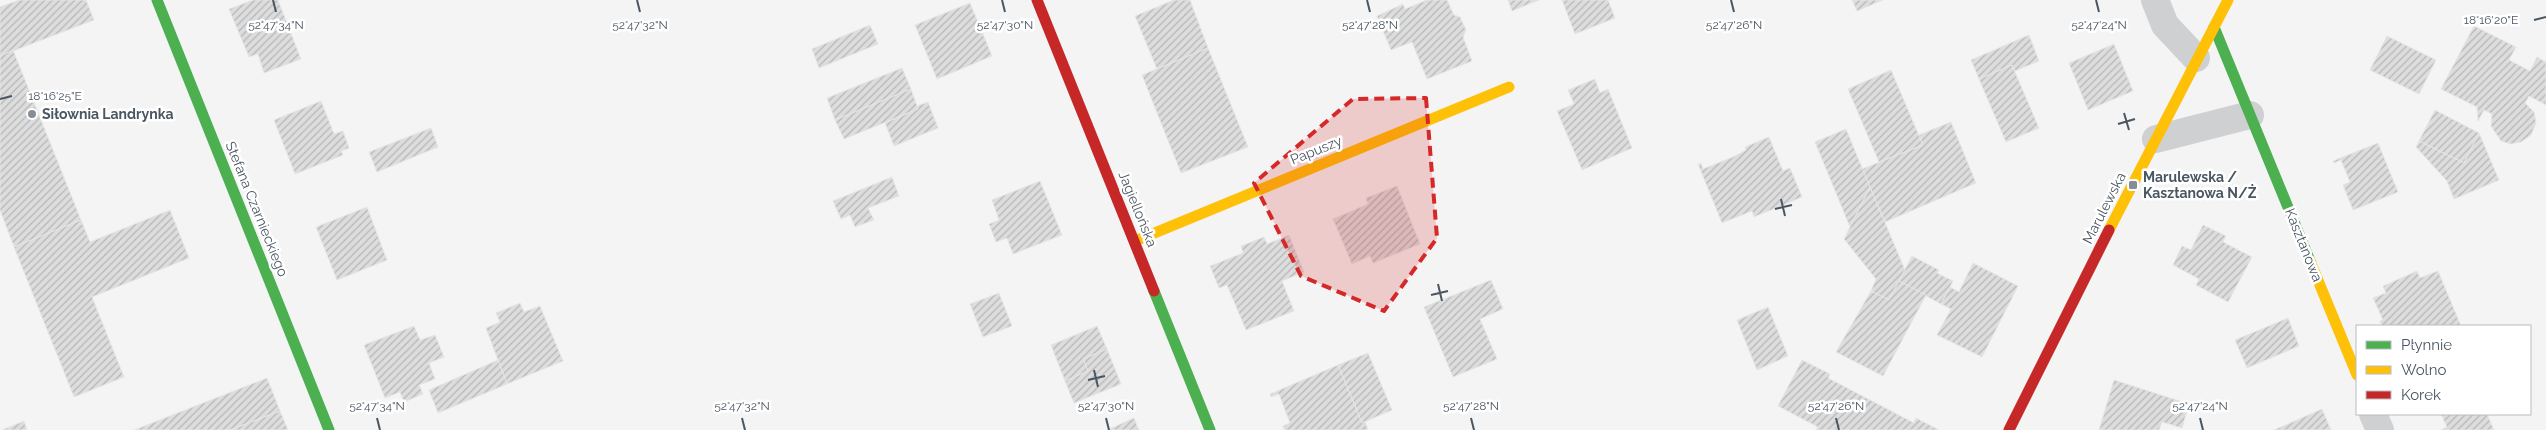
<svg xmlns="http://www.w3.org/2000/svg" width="2546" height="430" font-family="Raleway,sans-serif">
  <defs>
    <pattern id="building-hatch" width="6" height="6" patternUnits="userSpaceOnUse" patternTransform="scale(1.25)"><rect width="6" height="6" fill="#ddddde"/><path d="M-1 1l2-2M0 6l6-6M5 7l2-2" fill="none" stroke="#b5b6b7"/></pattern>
  </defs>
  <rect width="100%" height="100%" fill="#f4f4f4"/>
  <g fill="url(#building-hatch)" stroke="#e5e6e7">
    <path d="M19,0H86L94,20L0,56V7Z"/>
    <path d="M253,0H278L301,59L264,73L258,54L249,57L229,9Z"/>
    <path d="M1174,0H1190L1208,48L1157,69L1135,16Z"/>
    <path d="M1427,0H1447L1454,15L1460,17L1466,30L1463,37L1472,61L1427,79L1412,42L1391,50L1377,16L1403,4L1405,9Z"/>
    <path d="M1508,0H1539L1512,11Z"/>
    <path d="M1562,0H1608L1615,18L1575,34Z"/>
    <path d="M1852,0H1883L1857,11Z"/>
    <path d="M970,3L992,56L937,79L915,25Z"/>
    <path d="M870,25L878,44L819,68L812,49Z"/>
    <path d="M2474,26L2516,47L2509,60L2530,71L2537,57L2546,62V105L2529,96L2525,103L2534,112L2536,123L2531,135L2521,142L2511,144L2501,141L2491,126L2492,114L2484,110L2478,121L2477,107L2441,89Z"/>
    <path d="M2029,35L2039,61L2015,71L2012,65L1979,79L1971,60Z"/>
    <path d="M2387,36L2436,60L2419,94L2370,70Z"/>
    <path d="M2114,44L2133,91L2088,110L2069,63Z"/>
    <path d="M1208,48L1248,147L1181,173L1142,75Z"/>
    <path d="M13,50L81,220L14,247L0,210V56Z"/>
    <path d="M2012,65L2039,128L2006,142L1979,79Z"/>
    <path d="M902,68L911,89L835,120L827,98Z"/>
    <path d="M1891,70L1923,145L1879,162L1848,89Z"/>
    <path d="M1595,79L1600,93L1608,89L1632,148L1582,170L1557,111L1574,104L1568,90Z"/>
    <path d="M911,89L918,109L844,139L835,120Z"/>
    <path d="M321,101L334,134L343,131L349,148L341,151L343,155L295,174L274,120Z"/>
    <path d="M928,102L938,128L894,146L885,123L918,109L917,106Z"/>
    <path d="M2435,110L2479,133L2464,163L2419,141Z"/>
    <path d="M1951,122L1976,183L1885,222L1862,169L1923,145L1919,135Z"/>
    <path d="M431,128L438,147L377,172L369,152Z"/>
    <path d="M1846,129L1870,187L1850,227L1815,142Z"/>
    <path d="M2479,133L2499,180L2454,199L2447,181L2416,147L2419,141L2464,163Z"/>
    <path d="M1769,137L1783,171L1790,168L1802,197L1754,217L1752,211L1722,223L1698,164L1701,163L1703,169L1733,157L1746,150L1745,147Z"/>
    <path d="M2378,143L2398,192L2353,210L2343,185L2350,182L2341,160L2334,163L2333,161Z"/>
    <path d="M892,177L899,196L868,208L874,220L855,227L850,215L841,219L833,201Z"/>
    <path d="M1040,181L1062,235L1013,254L1007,238L996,242L989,224L999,220L992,200Z"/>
    <path d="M1397,186L1420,244L1373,263L1370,256L1352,264L1333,219L1368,204L1366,198Z"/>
    <path d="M1870,187L1905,270L1889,300L1871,291L1876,279L1844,239Z"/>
    <path d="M367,207L387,260L337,280L316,227Z"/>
    <path d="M170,210L189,258L92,297L124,377L74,397L14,247L81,220L90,242Z"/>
    <path d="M2203,225L2226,236L2223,242L2252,257L2228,302L2196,285L2199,279L2173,265L2182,246L2191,250Z"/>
    <path d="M1289,235L1304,272L1282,281L1294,311L1246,330L1227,285L1219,288L1210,266L1243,253L1241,246L1264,237L1267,244Z"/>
    <path d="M1912,256L1939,270L1937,273L1953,281L1941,304L1899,281Z"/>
    <path d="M1973,263L2018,286L1982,357L1937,335L1951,309L1941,304L1950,287L1959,292Z"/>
    <path d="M2417,271L2420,278L2438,271L2461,326H2382L2380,321L2383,320L2373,298L2386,293L2383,286Z"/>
    <path d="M1491,280L1503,309L1480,319L1497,359L1453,377L1424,307Z"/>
    <path d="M1899,281L1926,295L1883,376L1836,352L1871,291L1889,300Z"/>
    <path d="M999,293L1012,326L983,337L970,304Z"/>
    <path d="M520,303L524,312L540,306L563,361L507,384L486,328L500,322L496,313Z"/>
    <path d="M1768,307L1788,356L1757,370L1737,320Z"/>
    <path d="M2288,318L2299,346L2247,368L2235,340Z"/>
    <path d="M414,326L420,340L435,335L444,357L429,363L435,379L419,385L423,394L404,402L400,392L385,398L364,345Z"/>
    <path d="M1097,326L1107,349L1083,359L1088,371L1065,381L1051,345Z"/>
    <path d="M1107,349L1121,384L1074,403L1065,381L1088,371L1083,359Z"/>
    <path d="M1368,353L1392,410L1362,423L1338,365Z"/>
    <path d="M498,360L507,384L438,413L429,390Z"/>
    <path d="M1802,360L1830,374L1828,378L1914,423L1916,418L1939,430H1816L1818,427L1778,406Z"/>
    <path d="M1338,365L1362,423L1365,421L1368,430H1285L1283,426L1290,423L1279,394L1271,397L1270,394Z"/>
    <path d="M267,378L280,411L230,430H134Z"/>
    <path d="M2114,380L2189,404L2182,428L2162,422L2159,430H2099Z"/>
    <path d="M2322,409L2331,430H2274Z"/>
    <path d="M280,411L288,430H230Z"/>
    <path d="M2441,414H2487L2494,430H2441L2447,427Z"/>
    <path d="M1134,418L1139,430H1107Z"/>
    <path d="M24,421L27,430H2Z"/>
  </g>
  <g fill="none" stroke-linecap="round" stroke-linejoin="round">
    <g stroke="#ced0d2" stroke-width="28">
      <path d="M2155,0L2165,25L2196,58"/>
      <path d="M2156,139L2250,115"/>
      <path d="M2373,414L2380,430"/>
    </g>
    <g stroke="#4caf50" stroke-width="11">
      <path d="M157,0L329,430"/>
      <path d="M2214,27L2310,261"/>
      <path d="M1154,291L1210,430"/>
    </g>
    <g stroke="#ffc107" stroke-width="11">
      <path d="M2109,230L2228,0"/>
      <path d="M1135,241L1509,87"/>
      <path d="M2310,261L2357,375"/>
    </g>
    <g stroke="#c62828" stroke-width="11">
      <path d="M1037,0L1154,291"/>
      <path d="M2009,430L2109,230"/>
    </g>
  </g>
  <path fill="#d62828" fill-opacity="0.2" stroke="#d62828" stroke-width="4" stroke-dasharray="10 6" stroke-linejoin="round" d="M1426,98L1437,238L1384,311L1301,276L1254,183L1353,99Z"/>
  <path fill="none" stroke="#4a5661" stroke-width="2" d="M273,0L276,12M637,0L640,12M1002,0L1005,12M1367,0L1370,12M1731,0L1734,12M2096,0L2099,12M2534,20L2546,17M0,99L12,96M2124,113L2129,130M2118,124L2135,119M1781,199L1785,216M1775,209L1792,205M1438,284L1442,301M1431,295L1448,291M1094,370L1098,387M1088,380L1105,376M377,418L380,430M742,418L745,430M1106,418L1109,430M1471,418L1474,430M1836,418L1839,430M2200,418L2203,430"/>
  <g fill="#868d94" stroke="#fff" stroke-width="2">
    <circle cx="32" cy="114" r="5"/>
    <rect x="2128" y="180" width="10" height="10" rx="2.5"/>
  </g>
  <g text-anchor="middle" stroke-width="5" stroke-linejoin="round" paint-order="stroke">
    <g font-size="14" font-weight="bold" fill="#4a5661" stroke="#fff" text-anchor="start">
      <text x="42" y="119">Siłownia Landrynka</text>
      <text x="2143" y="182">Marulewska /<tspan x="2143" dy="16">Kasztanowa N/Ż</tspan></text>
    </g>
    <g font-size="14" fill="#4a5661" stroke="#fff">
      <text transform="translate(1316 150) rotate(-22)" y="5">Papuszy</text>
      <text transform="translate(2104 208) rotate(-63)" y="5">Marulewska</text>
      <text transform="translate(257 209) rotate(68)" y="5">Stefana Czarnieckiego</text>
      <text transform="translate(1138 209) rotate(68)" y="5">Jagiellońska</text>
      <text transform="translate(2304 245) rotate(68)" y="5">Kasztanowa</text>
    </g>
  </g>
  <g font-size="12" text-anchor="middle" fill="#4a5661" stroke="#fff" stroke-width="5" stroke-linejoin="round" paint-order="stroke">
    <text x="2491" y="24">18°16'20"E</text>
    <text x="276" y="29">52°47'34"N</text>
    <text x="640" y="29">52°47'32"N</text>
    <text x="1005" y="29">52°47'30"N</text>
    <text x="1370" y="29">52°47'28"N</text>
    <text x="1734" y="29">52°47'26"N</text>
    <text x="2099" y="29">52°47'24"N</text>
    <text x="55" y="100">18°16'25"E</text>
    <text x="377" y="410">52°47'34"N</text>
    <text x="742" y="410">52°47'32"N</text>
    <text x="1106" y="410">52°47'30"N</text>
    <text x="1471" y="410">52°47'28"N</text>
    <text x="1836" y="410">52°47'26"N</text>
    <text x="2200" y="410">52°47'24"N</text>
  </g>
  <rect x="2356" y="325" width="175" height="90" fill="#ffffff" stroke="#b7bbc0"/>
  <rect x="2366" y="341" width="25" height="8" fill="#4caf50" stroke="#b7bbc0"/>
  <text x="2401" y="350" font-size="15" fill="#4a5661">Płynnie</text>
  <rect x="2366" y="366" width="25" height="8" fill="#ffc107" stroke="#b7bbc0"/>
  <text x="2401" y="375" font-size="15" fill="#4a5661">Wolno</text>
  <rect x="2366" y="391" width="25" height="8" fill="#c62828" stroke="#b7bbc0"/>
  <text x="2401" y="400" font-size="15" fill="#4a5661">Korek</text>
</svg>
